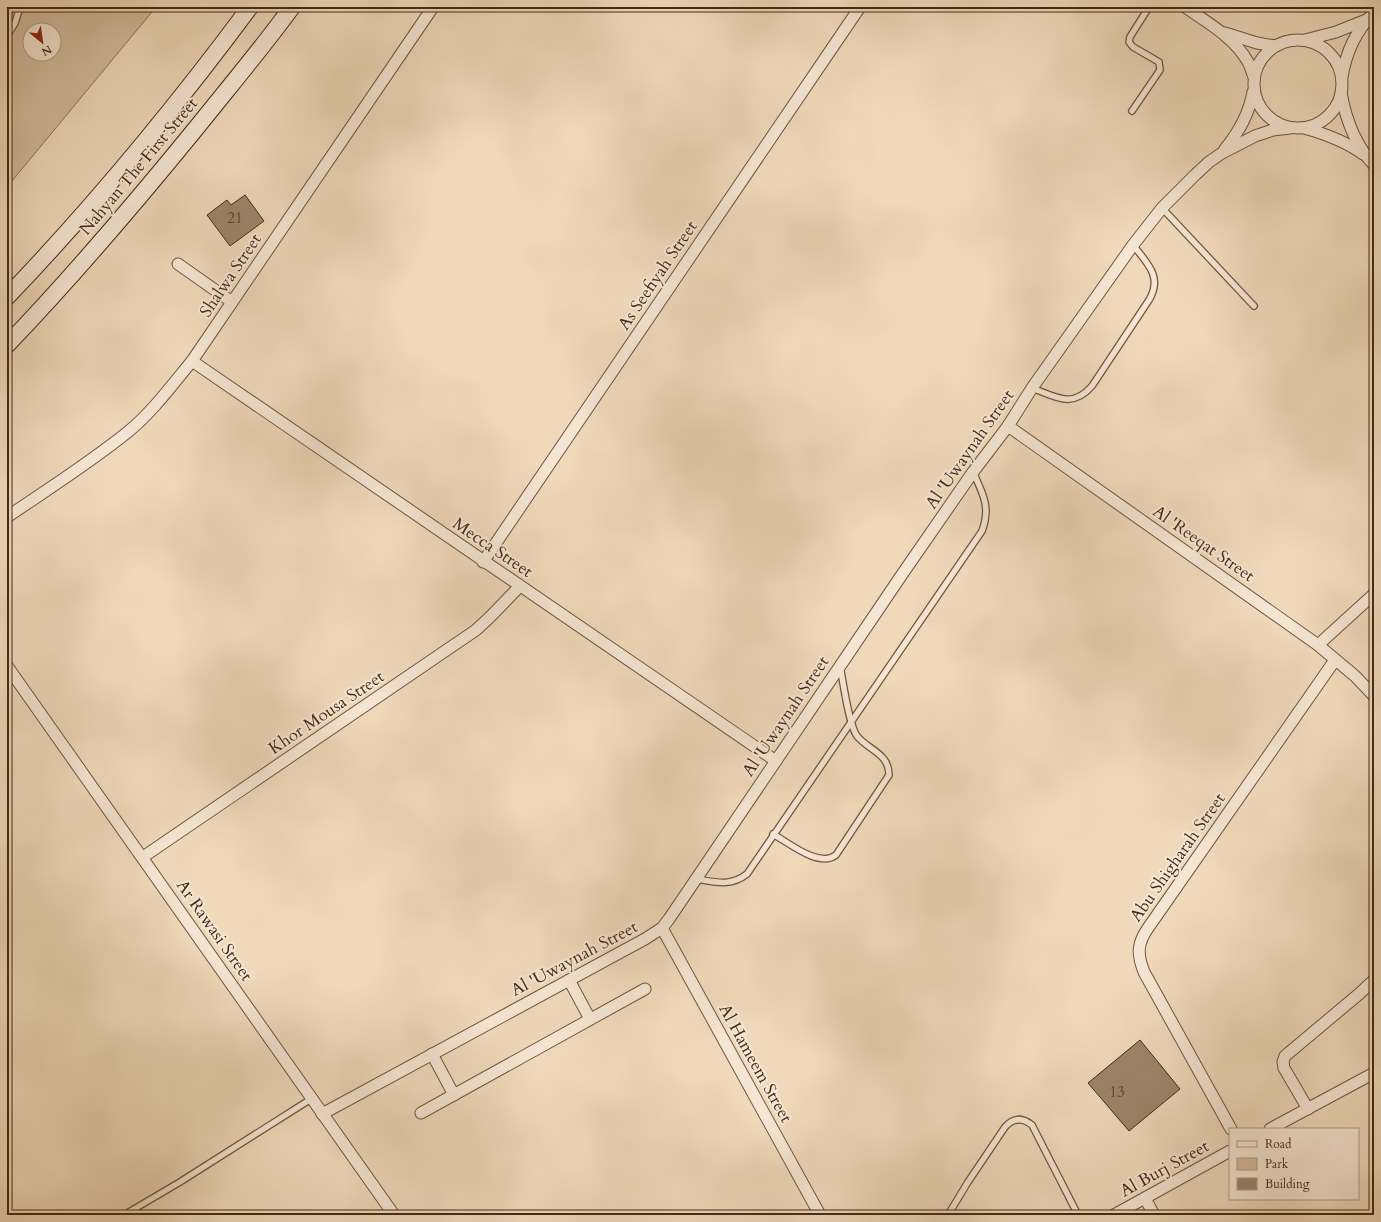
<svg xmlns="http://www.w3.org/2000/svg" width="1381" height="1222" font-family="Cardo,serif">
  <rect width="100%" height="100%" fill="#f0d9bb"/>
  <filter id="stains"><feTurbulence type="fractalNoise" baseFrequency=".005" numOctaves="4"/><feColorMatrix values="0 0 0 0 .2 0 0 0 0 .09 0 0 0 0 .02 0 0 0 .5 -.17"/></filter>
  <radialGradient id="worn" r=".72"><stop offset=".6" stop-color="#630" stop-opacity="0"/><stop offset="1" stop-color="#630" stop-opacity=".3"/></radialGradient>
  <path fill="#d3bb9f" stroke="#8c725a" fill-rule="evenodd" d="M7,7H156L7,187ZM30,30H54V54H30Z"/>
  <g fill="#9d856c" stroke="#442916">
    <path d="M245,195L264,221L230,246L207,215L227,200L231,205Z"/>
    <path d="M1140,1040L1180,1089L1129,1131L1088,1083Z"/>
  </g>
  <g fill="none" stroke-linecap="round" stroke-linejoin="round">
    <g stroke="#6f553f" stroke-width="8">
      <g id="lane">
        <path d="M7,36L15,23L20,7"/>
        <path d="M1132,111L1160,70L1159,62L1133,47L1129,42L1130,37L1149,7"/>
        <path d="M1162,208L1254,306"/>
        <path d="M1032,388C1056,397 1072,409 1092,386L1149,300C1163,277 1147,263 1133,245"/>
        <path d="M773,834C789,843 819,868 836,855L889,775C889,753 868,750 857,736C849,726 843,681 840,666"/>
        <path d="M696,879C716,882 730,887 747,874L982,531C991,507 983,494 973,472"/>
        <path d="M124,1215L180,1182L311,1099"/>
        <path d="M948,1215L968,1182L1005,1127C1013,1118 1022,1117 1032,1125L1078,1215"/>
      </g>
    </g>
    <g stroke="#6f553f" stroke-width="13">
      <g id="street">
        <path d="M1185,7C1208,23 1235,38 1248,62C1251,67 1252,73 1254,77"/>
        <path d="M1225,33L1257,43L1275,46"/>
        <circle cx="1298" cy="84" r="44"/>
        <path d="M1305,40L1336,32L1366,20"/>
        <path d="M1342,77C1346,53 1356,30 1374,13"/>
        <path d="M1341,93C1346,120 1355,145 1374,165"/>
        <path d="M1304,128C1326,134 1345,141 1363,154"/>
        <path d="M1225,149C1239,132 1249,114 1253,92"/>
        <path d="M178,264L232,302"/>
        <path d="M192,361L776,761"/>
        <path d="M1008,426L1318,645L1355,676L1374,696"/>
        <path d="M7,517C48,489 91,462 129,431C153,411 172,385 192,361L433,7"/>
        <path d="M483,562L860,7"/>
        <path d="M1318,645L1374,594"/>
        <path d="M7,666L394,1215"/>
        <path d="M143,857L476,630L490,617L520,586"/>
        <path d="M662,928L820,1215"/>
        <path d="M569,980L590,1019"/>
        <path d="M432,1054L454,1095"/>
        <path d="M1308,1109L1284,1068L1283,1062L1285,1056L1359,994L1374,980"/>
        <path d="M421,1113L645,989"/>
        <path d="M322,1114L645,939L662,928L669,919L903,573L973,472L1008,426L1032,388L1133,245L1162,208L1195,175L1209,162L1222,153L1255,136L1273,130L1290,128"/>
        <path d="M1231,1129L1144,972C1137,954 1137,944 1148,928L1335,660"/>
        <path d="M1270,1129L1374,1073"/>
        <path d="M1145,1198L1154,1215"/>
        <path d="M1114,1215L1230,1151"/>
      </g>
    </g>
    <g stroke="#442916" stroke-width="18">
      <g id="secondary">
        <path d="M7,297C94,206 175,108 250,7"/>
        <path d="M7,345C77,272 142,195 206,116C235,80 265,44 292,7"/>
      </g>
    </g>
    <use href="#lane" stroke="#f5e6d3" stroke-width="5.5"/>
    <use href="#street" stroke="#f5e6d3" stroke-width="11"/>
    <use href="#secondary" stroke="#f5e6d3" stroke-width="16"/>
  </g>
  <g text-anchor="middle" stroke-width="4" stroke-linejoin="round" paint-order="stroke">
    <g font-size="15" fill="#5a402c">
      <text x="235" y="223">21</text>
      <text x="1117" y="1097">13</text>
    </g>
    <g font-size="17" fill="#442916" stroke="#f5e6d3">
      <text transform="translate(138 166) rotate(-50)" y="6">Nahyan The First Street</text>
      <text transform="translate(230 275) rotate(-56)" y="6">Shalwa Street</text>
      <text transform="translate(657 275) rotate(-56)" y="6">As Seefiyah Street</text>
      <text transform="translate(969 449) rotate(-55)" y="6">Al 'Uwaynah Street</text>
      <text transform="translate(1204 543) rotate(35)" y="6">Al 'Reeqat Street</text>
      <text transform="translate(493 547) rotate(34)" y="6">Mecca Street</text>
      <text transform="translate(326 712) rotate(-34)" y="6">Khor Mousa Street</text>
      <text transform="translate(785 716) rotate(-56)" y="6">Al 'Uwaynah Street</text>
      <text transform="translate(1177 857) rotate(-55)" y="6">Abu Shigharah Street</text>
      <text transform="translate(215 930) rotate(55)" y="6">Ar Rawasi Street</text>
      <text transform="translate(574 958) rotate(-28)" y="6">Al 'Uwaynah Street</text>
      <text transform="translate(756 1063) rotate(61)" y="6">Al Hameem Street</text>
      <text transform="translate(1164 1168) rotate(-29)" y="6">Al Burj Street</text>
    </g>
  </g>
  <rect width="1381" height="1222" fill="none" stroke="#f0d9bb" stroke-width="24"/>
  <rect x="8" y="8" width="1365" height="1206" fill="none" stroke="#442916" stroke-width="2"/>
  <rect x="12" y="12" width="1357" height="1198" fill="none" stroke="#442916"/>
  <rect x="1229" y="1128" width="130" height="72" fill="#f5e6d3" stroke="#ae9a87"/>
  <rect x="1237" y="1141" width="20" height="6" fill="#f5e6d3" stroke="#ae9a87"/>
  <text x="1265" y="1148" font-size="12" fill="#442916">Road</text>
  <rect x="1237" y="1158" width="20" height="12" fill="#d3bb9f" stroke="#ae9a87"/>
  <text x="1265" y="1168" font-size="12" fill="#442916">Park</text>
  <rect x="1237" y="1178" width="20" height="12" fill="#9d856c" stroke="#ae9a87"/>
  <text x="1265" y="1188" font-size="12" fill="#442916">Building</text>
  <g transform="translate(42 42) rotate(151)"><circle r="19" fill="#f5e6d3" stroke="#ae9a87"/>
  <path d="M0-3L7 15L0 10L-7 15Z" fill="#8f2418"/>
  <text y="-6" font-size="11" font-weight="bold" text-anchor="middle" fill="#442916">N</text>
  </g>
  <rect width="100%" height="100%" filter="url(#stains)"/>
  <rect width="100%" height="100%" fill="url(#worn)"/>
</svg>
